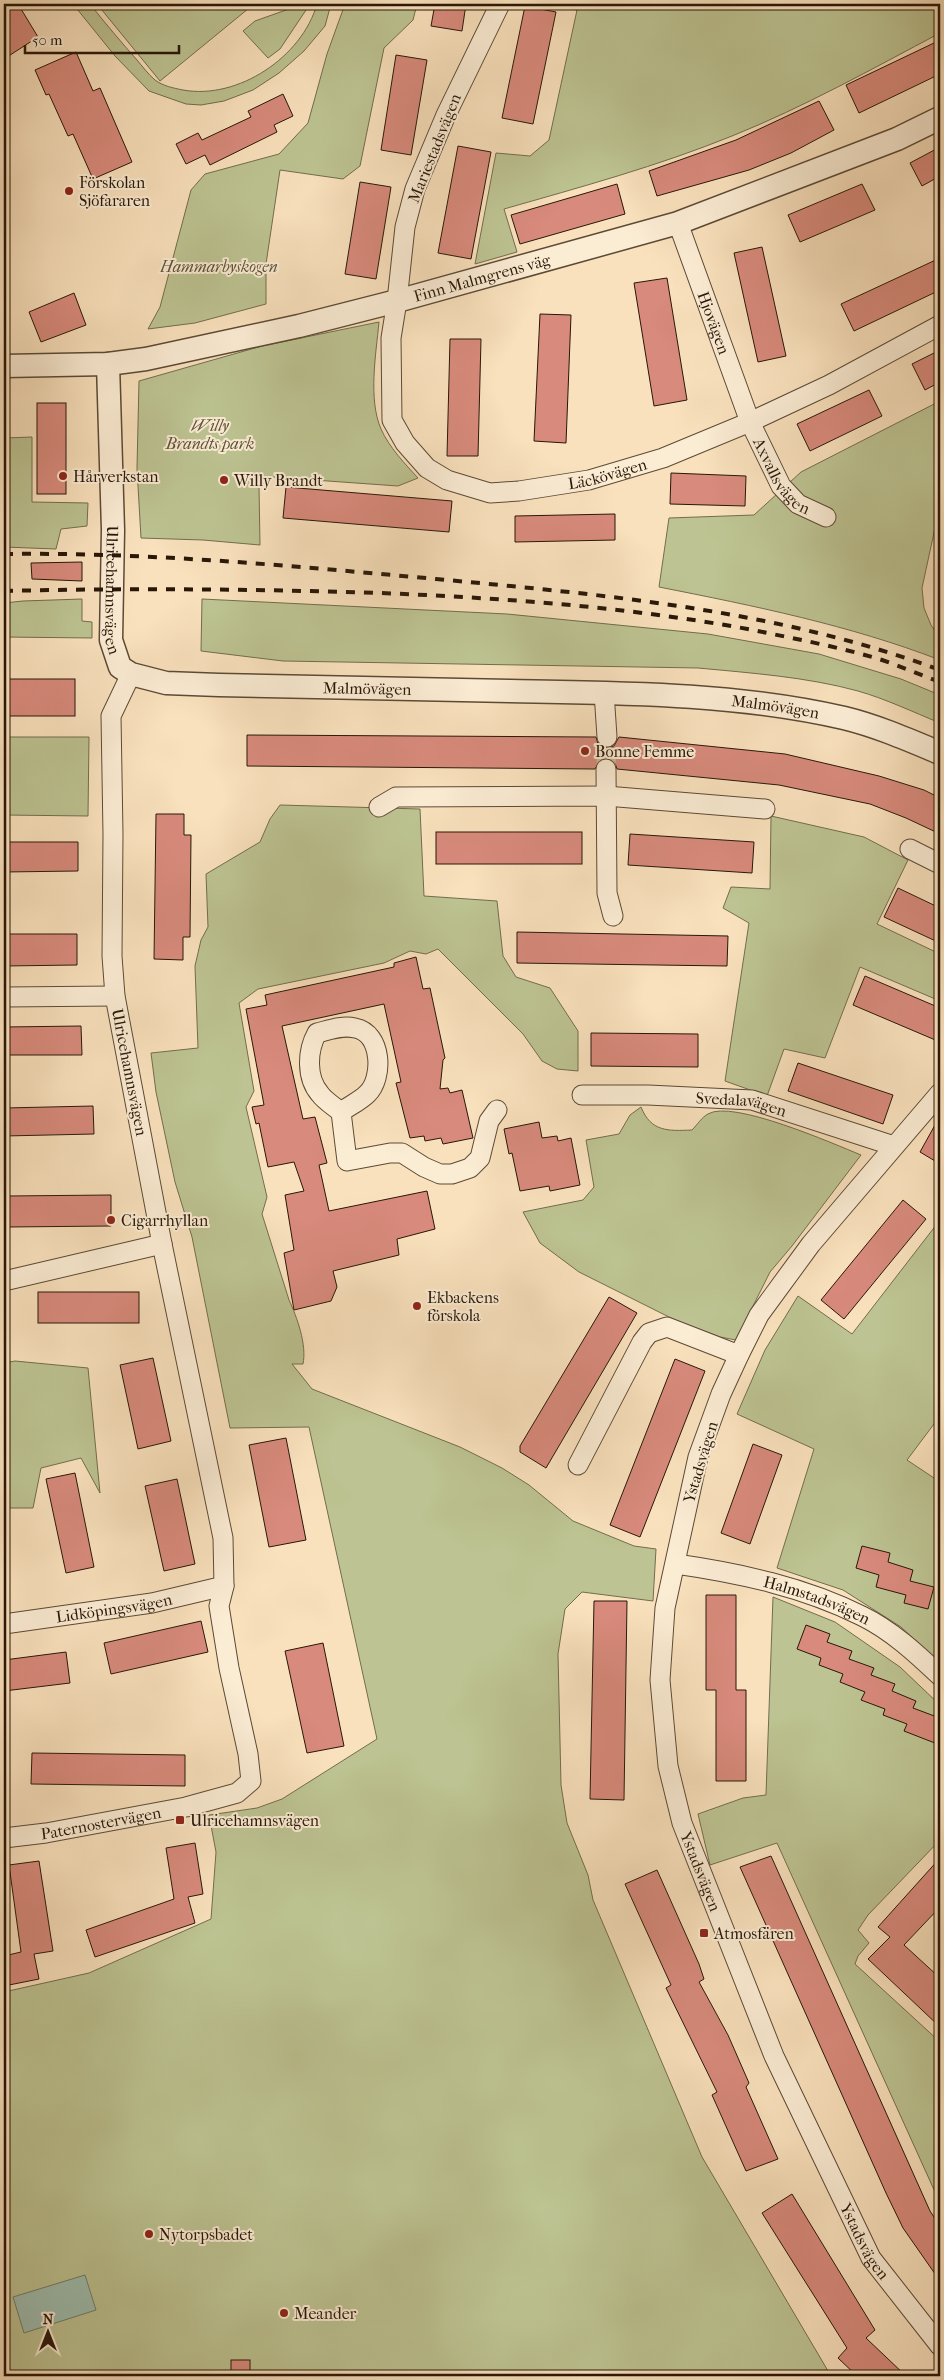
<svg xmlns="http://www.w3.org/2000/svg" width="944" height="2380" font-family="'IM FELL French Canon',serif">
  <rect width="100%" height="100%" fill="#f9e1bd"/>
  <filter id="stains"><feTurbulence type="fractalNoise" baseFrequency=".004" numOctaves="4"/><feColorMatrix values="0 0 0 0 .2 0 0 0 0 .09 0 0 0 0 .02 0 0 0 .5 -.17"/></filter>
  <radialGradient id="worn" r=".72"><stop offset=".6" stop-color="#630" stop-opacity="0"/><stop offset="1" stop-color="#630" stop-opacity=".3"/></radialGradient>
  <g fill="#bdc392" stroke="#726d4d">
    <path d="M73,4H90C105,23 121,42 137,60C142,66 148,74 155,80C163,86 173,88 183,90C238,100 302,57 317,4H331L325,26L304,51L279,73L253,90L224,101L201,105L186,104L149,91L115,56Z"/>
    <path d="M97,4H254L160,81Z"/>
    <path d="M303,4H310L280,49L268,58L243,31L255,21Z"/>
    <path d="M345,4H417L413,20L384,48L360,166L343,179L280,170L266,264V304L195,323L148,329L160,307L191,190L205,174L279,154L308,123L327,54Z"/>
    <path d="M542,4H902L905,9L914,4H940V33C872,69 804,107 732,136C658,166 581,187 504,209L517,252L475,264L496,153L530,156L549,140L577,10Z"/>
    <path d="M379,322C376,354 368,399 381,429C389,447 405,464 418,478L398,486L272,477L259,487L260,545L203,540L141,538L137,468L139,381L262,346Z"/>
    <path d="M940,401V528H935L922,588L924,608L931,625L940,638V660C849,625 755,606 659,587L669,518L754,515L801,472Z"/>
    <path d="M32,437V502L88,503L87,526L61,529L56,549L4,547V438Z"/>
    <path d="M82,599V621L92,622V638L4,637V603L23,601Z"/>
    <path d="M202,599L507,614L708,634L819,654L901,679L940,695V723C913,712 886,699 858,691C807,677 751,673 698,668L283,661L201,651Z"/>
    <path d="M4,737H89L88,816L4,815Z"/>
    <path d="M280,805L420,809L424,896L497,901L503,956L516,977L550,988L578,1031V1071L557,1069L542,1061L523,1034L438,949L426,954L410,951L384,963L258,989L239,1003L254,1091L246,1107L267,1197L262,1214L289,1300C297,1317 307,1345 303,1364H292L312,1389L460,1447L502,1468L529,1485L573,1521L634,1546L656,1549L653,1601L582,1592L565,1609L558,1654L561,1785L567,1823L588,1875L593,1900L702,2157L831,2376H4V1992L89,1973L211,1919L216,1852L209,1815L257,1808L282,1799L377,1739L309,1427L230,1428L192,1237L175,1182L156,1092L151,1053L198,1048L195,966L201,940L208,927L206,874L260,842L270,819Z"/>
    <path d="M771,816L864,837L908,860L877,924L940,954V1001L860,967L825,1058L784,1049L767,1096L725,1081L749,923L723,908L731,887L770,889Z"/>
    <path d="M641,1107C651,1132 668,1131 692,1130C697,1125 702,1117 708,1114C732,1099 834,1144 861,1155L792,1246L770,1272L736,1340L720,1337L675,1320L579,1272L540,1243L523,1212L583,1200L594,1187L586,1140L619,1134L630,1115Z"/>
    <path d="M940,1220V1416L907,1460L940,1482V1663L901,1627L843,1590L777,1568L814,1449L737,1414L765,1350L798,1296L852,1334Z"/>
    <path d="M15,1361L88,1368L100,1493L81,1458L41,1468L33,1508H4V1363Z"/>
    <path d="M773,1597L835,1622L900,1667L940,1705V1840L868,1915L858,1930L869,1943L858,1956L855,1964L940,2042V2203L777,1843L710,1865L698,1814L743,1798L766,1795Z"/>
  </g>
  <path fill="#9ebeb0" stroke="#6f7b6d" d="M85,2275L96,2310L24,2333L13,2297Z"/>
  <g fill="#d88a7c" stroke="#281708">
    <path d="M4,4H18L38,37L4,59Z"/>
    <path d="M435,4H466L462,31L431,26Z"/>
    <path d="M525,6L556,12L533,124L502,118Z"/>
    <path d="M934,43L940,57V74L859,113L846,85Z"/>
    <path d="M76,52L93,91L100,88L132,162L93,179L73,134L68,136L49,94L46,95L35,70Z"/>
    <path d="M396,55L427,60L411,155L381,150Z"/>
    <path d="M283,94L293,116L274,125L277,132L210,165L205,155L186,164L176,144L198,133L202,140L251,117L248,111Z"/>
    <path d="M819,101L834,130L791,153L749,170L657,196L649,171L736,140Z"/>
    <path d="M458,146L491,152L471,259L438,253Z"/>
    <path d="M940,147V176L922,186L910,163Z"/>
    <path d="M360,182L391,187L376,279L345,274Z"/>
    <path d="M617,184L625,214L520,244L511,215Z"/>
    <path d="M862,184L875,210L800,242L788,215Z"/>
    <path d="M762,247L786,356L758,362L734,253Z"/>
    <path d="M940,258V290L854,331L841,304Z"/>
    <path d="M667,278L687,400L654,406L634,283Z"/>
    <path d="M74,293L86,325L41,342L29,312Z"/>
    <path d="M540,314L571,315L566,443L534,441Z"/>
    <path d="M450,339H481L478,456H447Z"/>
    <path d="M940,350V382L925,390L912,364Z"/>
    <path d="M869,390L882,416L810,451L797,424Z"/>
    <rect x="37" y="403" width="29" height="91"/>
    <path d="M671,473L746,476L745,506L670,504Z"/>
    <path d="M286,487L452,501L449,532L283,518Z"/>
    <path d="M615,514V540L515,542V516Z"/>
    <path d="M82,562V581L32,579L31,563Z"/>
    <rect x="4" y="679" width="71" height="37"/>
    <path d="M247,735L596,737L598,744L607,748L614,746L619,737L785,754L879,776L924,790L940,798V834L906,818L870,804L779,785L617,769L615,763L606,758L600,760L595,769L247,766Z"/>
    <path d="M156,814H184V835H191L190,937H183V960L154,959Z"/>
    <rect x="436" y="832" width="146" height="32"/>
    <path d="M630,834L754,842L752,873L628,865Z"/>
    <path d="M4,842H78V871L4,872Z"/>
    <path d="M898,888L940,908V943L884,917Z"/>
    <path d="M517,932L728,936L727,966L517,963Z"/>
    <path d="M4,934H77V965L4,966Z"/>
    <path d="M416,957L423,989L430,988L445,1058L443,1060L440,1089L448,1088L450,1093L462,1090L473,1138L443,1144L441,1138L425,1141L424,1136L410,1138L396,1083L401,1082L384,1004L282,1026L303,1119L315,1117L327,1163L319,1165L329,1211L427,1191L435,1229L397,1239L399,1255L333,1271L337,1287L331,1301L294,1310L284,1253L294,1250L285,1195L304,1191L294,1162L268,1167L259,1123L256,1124L252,1107L264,1105L246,1009L267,1005L265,995L394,967V963Z"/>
    <path d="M865,976L940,1008V1042L853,1005Z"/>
    <path d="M81,1026L82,1055H4V1027Z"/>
    <path d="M591,1033L698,1034V1067L591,1066Z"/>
    <path d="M798,1063L893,1095L883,1124L788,1091Z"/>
    <path d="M93,1106L94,1134L4,1136V1108Z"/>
    <path d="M940,1116V1164L920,1152Z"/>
    <path d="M539,1122L542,1138L557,1136L558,1141L571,1138L580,1185L550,1191L549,1186L520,1191L512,1153L509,1154L504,1129Z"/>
    <path d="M111,1195V1226L7,1227V1196Z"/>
    <path d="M903,1200L926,1219L844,1319L821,1300Z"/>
    <rect x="38" y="1292" width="101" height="31"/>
    <path d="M609,1297L637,1313L546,1468L520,1452V1446Z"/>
    <path d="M153,1358L171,1441L138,1449L120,1365Z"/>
    <path d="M675,1359L705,1371L640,1537L610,1525Z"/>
    <path d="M286,1438L306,1540L269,1547L249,1445Z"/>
    <path d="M753,1444L782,1455L750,1544L721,1533Z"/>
    <path d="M75,1473L94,1567L66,1573L46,1479Z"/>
    <path d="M177,1479L195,1564L164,1571L145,1486Z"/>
    <path d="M862,1546L890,1553L888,1562L913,1570L910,1581L934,1587L928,1609L904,1603L906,1595L876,1587L879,1575L856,1568Z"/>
    <path d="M706,1595H736V1690H746V1781H716V1690H706Z"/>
    <path d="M594,1601H627L624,1800L590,1799Z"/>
    <path d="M201,1621L208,1652L111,1674L104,1643Z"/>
    <path d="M806,1625L830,1634L827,1642L852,1651L849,1659L874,1668L871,1675L895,1684L892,1691L916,1701L913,1708L937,1717L935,1724L940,1726V1745L904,1731L907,1724L883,1715L885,1709L861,1700L865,1692L840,1682L843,1674L819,1665L821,1658L797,1649Z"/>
    <path d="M323,1643L344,1746L307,1753L285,1651Z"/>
    <path d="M66,1652L70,1683L4,1691V1660Z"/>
    <path d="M32,1753L185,1755V1786L31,1784Z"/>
    <path d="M195,1843L203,1894L188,1897L195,1923L95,1957L86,1930L174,1899L166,1848Z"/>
    <path d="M771,1856L930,2211L940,2226V2281L903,2228L886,2193L740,1867Z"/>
    <path d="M940,1858V1907L904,1945L940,1978V2027L868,1959L890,1937L878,1927Z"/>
    <path d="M39,1861L53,1951L34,1954L39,1979L4,1986V1956L21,1952L9,1865Z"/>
    <path d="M657,1870L699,1964L704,1979L699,1982L728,2035L749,2083L746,2087L778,2159L746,2171L712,2095L717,2092L666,1988L671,1985L625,1884Z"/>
    <path d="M792,2194L875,2330L866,2338L906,2376H857L838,2358L847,2348L762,2213Z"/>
    <rect x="231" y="2360" width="19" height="16"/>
  </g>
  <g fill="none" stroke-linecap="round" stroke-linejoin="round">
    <path stroke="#cfb999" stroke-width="19" stroke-dasharray="19 9" stroke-linecap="butt" d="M606,769L607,737"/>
    <g stroke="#5c4a35" stroke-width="21">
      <g id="minor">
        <path id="s1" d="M500,4L446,115L415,189L405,227L397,301L391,338L392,420L405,443L427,468L447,480L490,493L519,491L589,480L663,458L750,422L829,385L940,325"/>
        <path id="s2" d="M678,223L750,422L781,486L798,504L826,517"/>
        <path d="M604,692L607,737"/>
        <path d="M606,769L607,893L613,916"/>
        <path d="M379,807L396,797L606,796L765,809"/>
        <path d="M910,849L940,864"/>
        <path d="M4,997L115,996"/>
        <path id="s3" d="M940,1093L811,1244L759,1315L739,1355L721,1394L698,1457L665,1608L660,1680L668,1766L682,1823L774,2056L871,2258L940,2346"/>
        <path id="s4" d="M582,1095H648L752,1100L894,1146"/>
        <path d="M341,1112C335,1107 325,1101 320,1094C306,1078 307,1051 317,1033C329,1030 342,1025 355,1028C382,1033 384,1078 367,1094C360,1101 349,1106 341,1112L347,1161L390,1153H402L424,1167L440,1174H452L470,1168L480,1158L489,1121L497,1110"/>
        <path d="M4,1281L162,1244"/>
        <path d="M578,1465L642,1342L649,1333L667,1327L739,1355"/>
        <path id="s5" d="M676,1564C739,1573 804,1587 862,1616C891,1630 917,1654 940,1676"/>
        <path id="s6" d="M4,1624L152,1603L224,1586"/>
        <path id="s7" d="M4,1838L46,1833L186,1807L237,1793L251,1781L248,1754L229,1668L219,1606L224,1586L223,1538L162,1244L115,996L112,956L113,834L111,716L131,674"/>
      </g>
    </g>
    <g stroke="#5c4a35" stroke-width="25">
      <g id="tertiary">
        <path id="s8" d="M108,364L113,530L111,640L120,667L131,674L166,683L219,685C316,687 413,689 510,691C622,693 735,693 844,718C877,726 909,740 940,753"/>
        <path id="s9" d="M4,366L108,364L146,359L299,326L397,301L678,223L897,139L940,118"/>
      </g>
    </g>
    <use href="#minor" stroke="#fbecd4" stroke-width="19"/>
    <use href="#tertiary" stroke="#fbecd4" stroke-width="22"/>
    <g stroke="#281708" stroke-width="4" stroke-dasharray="9 9" stroke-linecap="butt">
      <path d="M4,554C148,552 292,566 436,579C607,595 778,610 940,670"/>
      <path d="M4,591C129,588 254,589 379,593C505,598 629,607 753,630C796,639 840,647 882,660C902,667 921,675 940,682"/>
    </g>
  </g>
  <g fill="#8f2418" stroke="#fbecd4" stroke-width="2">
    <circle cx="69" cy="191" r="5"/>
    <circle cx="63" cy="476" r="5"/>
    <circle cx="224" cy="480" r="5"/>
    <circle cx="585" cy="751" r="5"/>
    <circle cx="111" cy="1220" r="5"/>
    <circle cx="417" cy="1306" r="5"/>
    <rect x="175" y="1815" width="10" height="10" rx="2.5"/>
    <rect x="699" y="1928" width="10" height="10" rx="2.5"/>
    <circle cx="149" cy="2234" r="5"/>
    <circle cx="284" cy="2313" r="5"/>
  </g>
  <g text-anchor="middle" stroke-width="4" stroke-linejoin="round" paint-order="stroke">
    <g font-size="16" fill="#281708" stroke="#fbecd4">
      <text transform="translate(434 148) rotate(-68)" y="6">Mariestadsvägen</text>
      <text dy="6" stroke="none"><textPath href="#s9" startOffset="488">Finn Malmgrens väg</textPath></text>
      <text dy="6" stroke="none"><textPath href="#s2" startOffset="106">Hjovägen</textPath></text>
      <text dy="6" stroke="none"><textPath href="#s2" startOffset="275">Axvallsvägen</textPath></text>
      <text dy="6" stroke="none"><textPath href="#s1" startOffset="684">Läckövägen</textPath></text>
      <text dy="6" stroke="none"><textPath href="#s8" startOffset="226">Ulricehamnsvägen</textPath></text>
      <text dy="6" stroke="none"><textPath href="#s8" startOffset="555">Malmövägen</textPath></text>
      <text dy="6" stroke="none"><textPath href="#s8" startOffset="964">Malmövägen</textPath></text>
      <text transform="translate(130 1072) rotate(79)" y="6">Ulricehamnsvägen</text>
      <text dy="6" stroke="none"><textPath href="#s4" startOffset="160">Svedalavägen</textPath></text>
      <text transform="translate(700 1462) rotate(-73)" y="6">Ystadsvägen</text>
      <text dy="6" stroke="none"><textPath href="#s5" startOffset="146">Halmstadsvägen</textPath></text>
      <text dy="6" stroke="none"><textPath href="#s6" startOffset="111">Lidköpingsvägen</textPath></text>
      <text dy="6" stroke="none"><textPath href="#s7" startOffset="98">Paternostervägen</textPath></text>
      <text dy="6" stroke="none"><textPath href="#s3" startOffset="865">Ystadsvägen</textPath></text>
      <text dy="6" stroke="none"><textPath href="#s3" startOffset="1270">Ystadsvägen</textPath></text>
    </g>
    <g font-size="16" fill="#281708" stroke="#fbecd4" text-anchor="start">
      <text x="79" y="188">Förskolan<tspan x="79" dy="18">Sjöfararen</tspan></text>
      <text x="73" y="482">Hårverkstan</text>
      <text x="234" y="486">Willy Brandt</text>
      <text x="595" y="757">Bonne Femme</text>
      <text x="121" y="1226">Cigarrhyllan</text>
      <text x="427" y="1303">Ekbackens<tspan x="427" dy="18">förskola</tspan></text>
      <text x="190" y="1826">Ulricehamnsvägen</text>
      <text x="714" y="1939">Atmosfären</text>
      <text x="159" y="2240">Nytorpsbadet</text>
      <text x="294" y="2319">Meander</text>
    </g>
    <g font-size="16" font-style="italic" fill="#5c5338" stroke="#fbecd4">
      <text x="219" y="272">Hammarbyskogen</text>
      <text x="210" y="431">Willy<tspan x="210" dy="18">Brandts park</tspan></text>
    </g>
  </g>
  <rect width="944" height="2380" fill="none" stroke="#f9e1bd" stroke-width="20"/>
  <rect x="5" y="5" width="934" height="2370" fill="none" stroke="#281708" stroke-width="2.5"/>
  <rect x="10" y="10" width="924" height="2360" fill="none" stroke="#281708"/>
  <g transform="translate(48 2332)" stroke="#fbecd4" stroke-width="4" paint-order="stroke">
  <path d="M0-4L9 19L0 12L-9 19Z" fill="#281708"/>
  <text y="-8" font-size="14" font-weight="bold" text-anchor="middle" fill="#281708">N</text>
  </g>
  <path d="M25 45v8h154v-8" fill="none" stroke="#281708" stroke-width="2.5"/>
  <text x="32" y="45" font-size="15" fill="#281708" stroke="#fbecd4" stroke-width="4" paint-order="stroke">50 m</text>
  <rect width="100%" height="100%" filter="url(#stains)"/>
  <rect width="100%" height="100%" fill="url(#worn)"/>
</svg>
